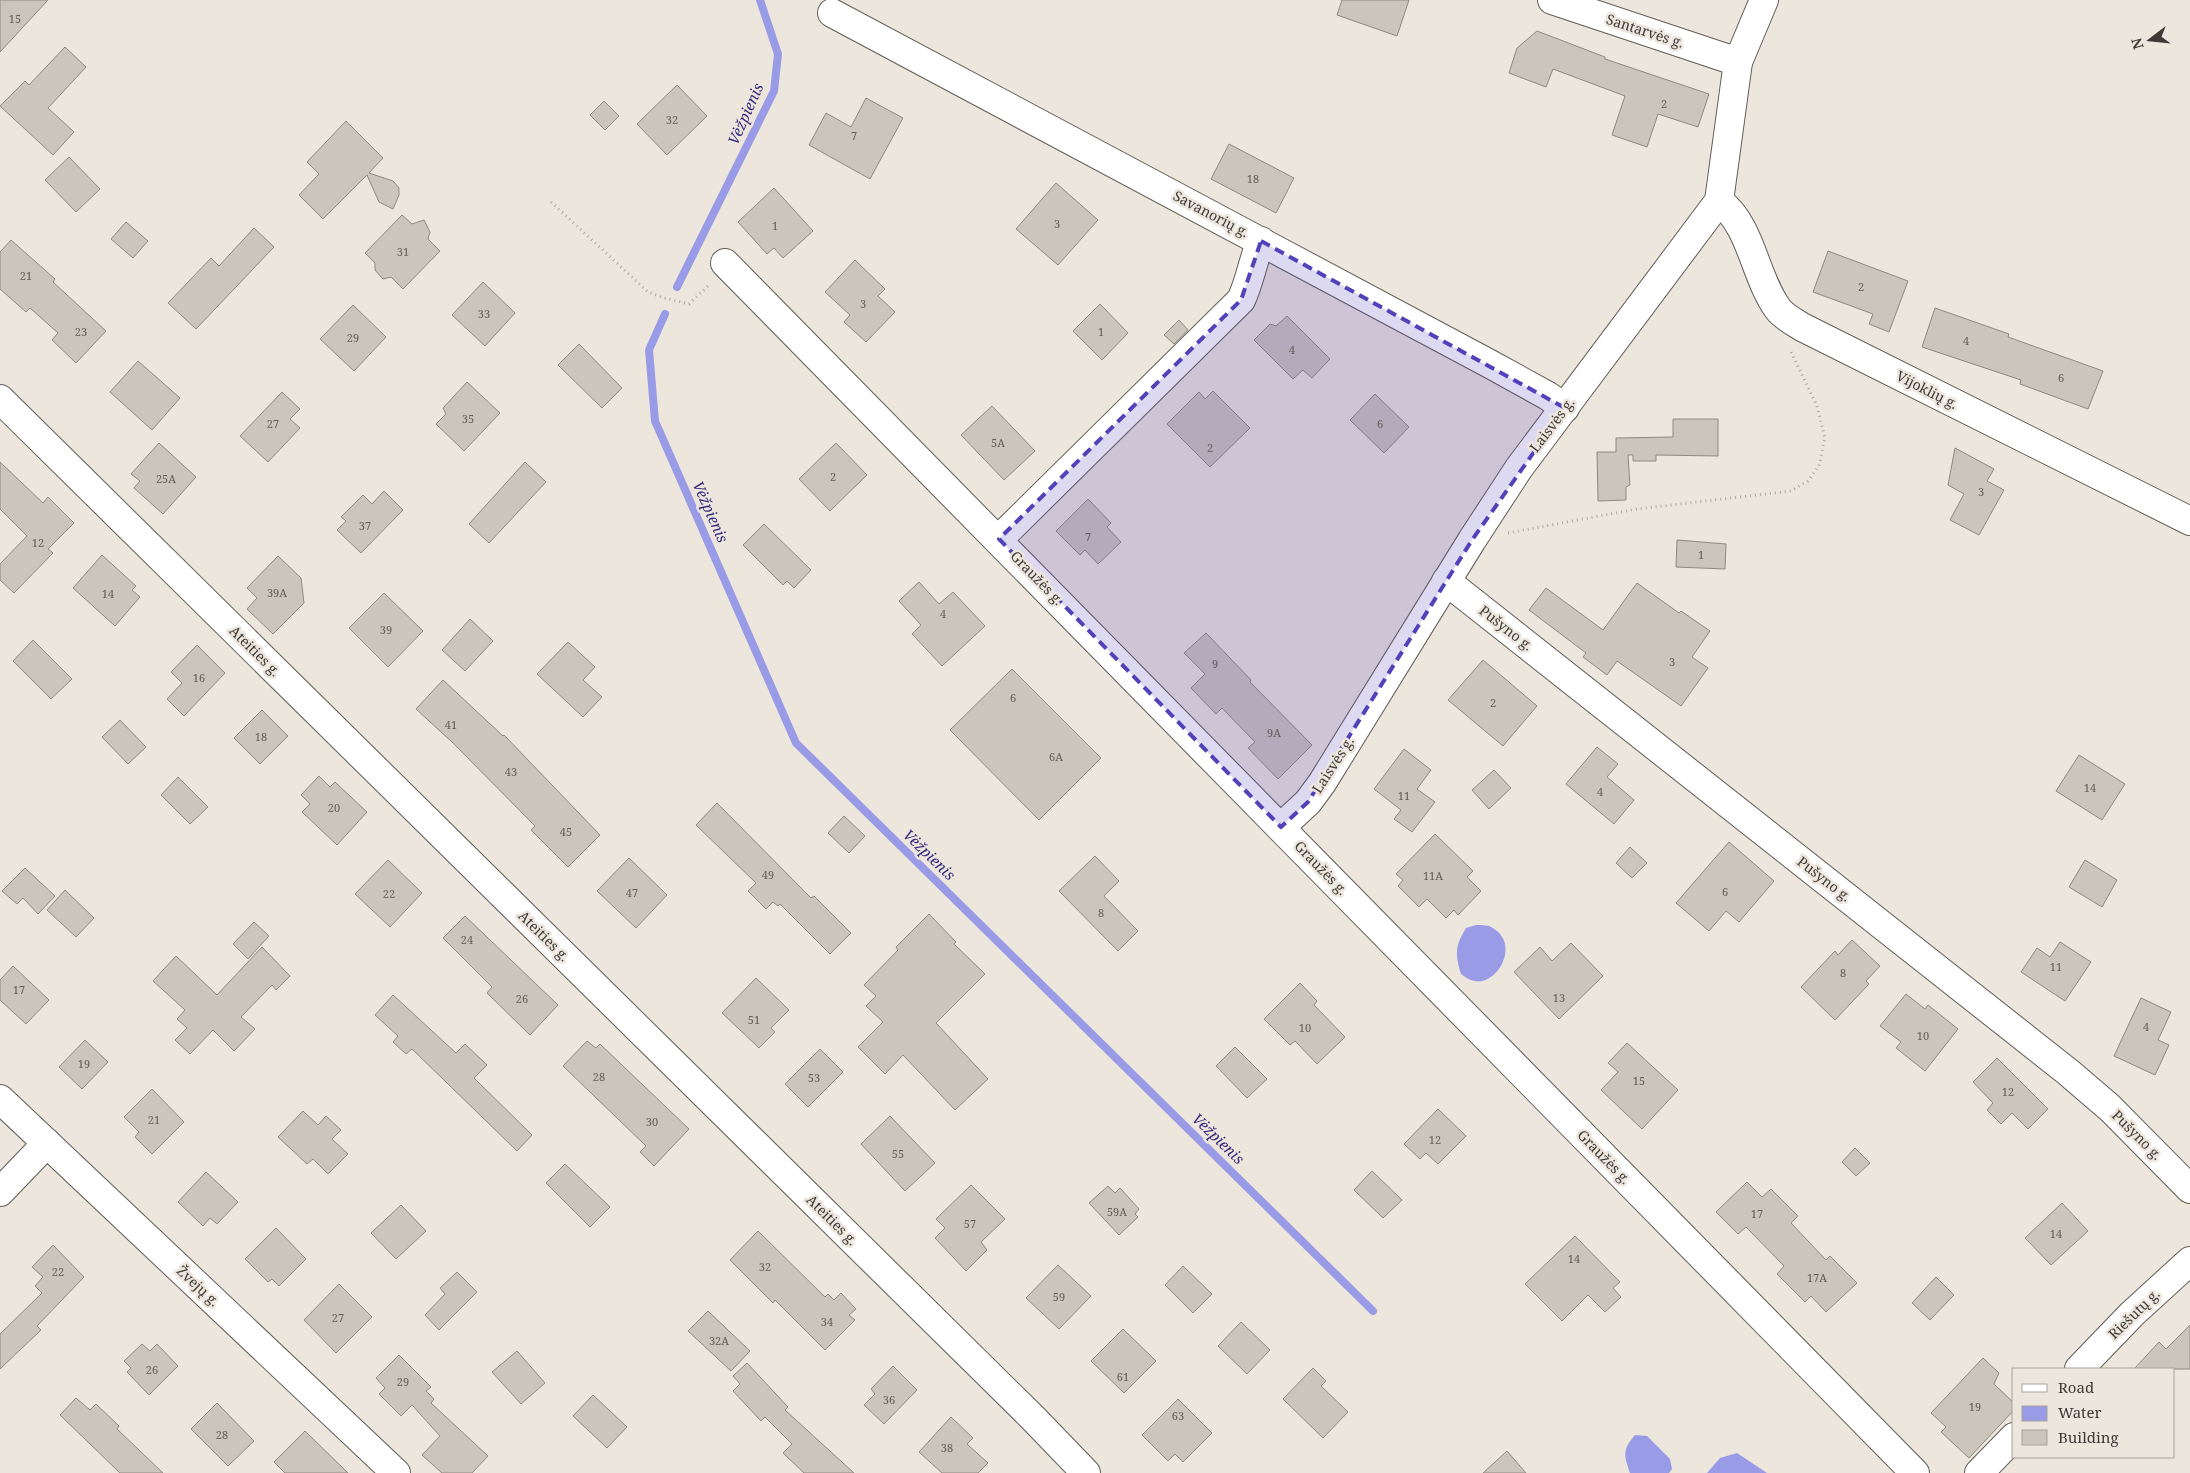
<svg xmlns="http://www.w3.org/2000/svg" width="2190" height="1473" font-family="'Noto Serif',serif">
  <rect width="100%" height="100%" fill="#ede6dd"/>
  <g fill="#9a9be7">
    <path d="M1476,925C1480,925 1487,925 1491,927C1523,943 1496,990 1471,980C1468,979 1464,976 1461,974C1455,954 1455,946 1466,928Z"/>
    <path d="M1635,1435L1647,1436L1670,1459L1672,1469L1669,1473H1630C1624,1455 1622,1450 1635,1435Z"/>
    <path d="M1737,1453L1767,1473H1707L1720,1458Z"/>
  </g>
  <g fill="none" stroke-linecap="round" stroke-linejoin="round">
    <g stroke="#9a9be7" stroke-width="8">
      <path d="M677,287L774,91L778,54L760,0"/>
      <path d="M665,314L649,350L655,421L796,743L1373,1311"/>
    </g>
  </g>
  <g fill="#ccc5bc" stroke="#8f8880">
    <path d="M0,0H48L0,52Z"/>
    <path d="M1342,0H1409L1397,36L1337,15Z"/>
    <path d="M1537,31L1605,57V59L1709,94L1698,127L1658,114L1647,147L1612,135L1625,96L1553,69L1546,87L1509,73L1517,48Z"/>
    <path d="M65,47L86,67L48,108L74,132L53,155L0,106L25,81L29,85Z"/>
    <path d="M677,85L707,116L667,155L637,124Z"/>
    <path d="M866,98L903,118L870,179L809,145L826,113L851,127Z"/>
    <path d="M604,101L619,116L605,130L590,115Z"/>
    <path d="M346,121L383,158L369,173L393,181L399,188V195L393,209L379,202L367,175L323,219L299,195L319,174L307,162Z"/>
    <path d="M1229,144L1294,178L1276,213L1211,179Z"/>
    <path d="M69,157L100,189L76,212L45,180Z"/>
    <path d="M1056,183L1098,220L1058,265L1016,229Z"/>
    <path d="M774,188L813,231L783,258L774,248L767,254L738,222Z"/>
    <path d="M402,215L412,224L424,220L430,232L428,239L440,251L403,289L391,277L383,279L375,270V263L365,253Z"/>
    <path d="M126,222L148,241L133,258L111,239Z"/>
    <path d="M254,228L274,247L196,329L168,303L211,258L219,266Z"/>
    <path d="M11,240L55,279L53,282L106,331L76,363L52,340L58,333L30,308L26,312L0,289V252Z"/>
    <path d="M1828,251L1908,281L1889,332L1869,324L1873,314L1813,292Z"/>
    <path d="M855,260L885,289L878,296L895,312L866,342L844,322L850,315L825,292Z"/>
    <path d="M483,282L515,313L485,346L452,315Z"/>
    <path d="M1100,304L1128,333L1102,360L1073,331Z"/>
    <path d="M353,305L386,337L354,371L320,339Z"/>
    <path d="M1935,308L2009,334L2008,337L2103,371L2088,409L2020,384L2021,380L1922,347Z"/>
    <path d="M1287,316L1330,359L1312,378L1303,370L1293,379L1254,340L1270,324L1276,326Z"/>
    <path d="M1179,320L1188,330L1174,344L1164,335Z"/>
    <path d="M579,344L622,388L602,408L558,365Z"/>
    <path d="M138,361L180,398L152,430L110,392Z"/>
    <path d="M467,382L500,413L464,451L436,424L446,414L443,408Z"/>
    <path d="M1213,391L1250,428L1210,467L1167,424L1199,392L1205,399Z"/>
    <path d="M282,392L300,409L290,419L300,428L268,462L240,436Z"/>
    <path d="M1375,394L1409,427L1384,453L1350,420Z"/>
    <path d="M992,406L1035,451L1004,480L961,435Z"/>
    <path d="M1673,419H1718V456L1656,455V461H1633V455H1628L1630,485L1626,487V500L1598,501L1597,452H1616V438L1673,437Z"/>
    <path d="M159,443L196,477L163,514L134,488L140,481L131,474Z"/>
    <path d="M836,443L867,475L830,511L799,479Z"/>
    <path d="M1955,448L1994,469L1987,481L2004,490L1979,535L1950,520L1964,494L1948,485Z"/>
    <path d="M0,462L43,503L48,497L74,523L48,549L53,553L14,593L0,580V564L27,536L0,509Z"/>
    <path d="M525,462L546,482L489,543L469,524Z"/>
    <path d="M384,491L403,510L361,553L337,530L346,521L341,517L363,495L372,504Z"/>
    <path d="M1088,499L1111,523L1107,527L1121,542L1098,564L1085,550L1080,555L1056,531Z"/>
    <path d="M764,524L811,570L794,588L787,581L783,585L743,545Z"/>
    <path d="M1677,540L1726,544L1725,569L1676,567Z"/>
    <path d="M102,555L136,586L132,590L140,597L115,626L73,588Z"/>
    <path d="M278,556L301,578L304,603L273,634L247,609L257,598L247,588Z"/>
    <path d="M919,582L939,604L953,592L985,626L942,666L912,634L921,625L899,601Z"/>
    <path d="M1637,583L1679,613L1681,611L1710,631L1692,657L1708,668L1681,706L1617,661L1607,675L1583,657L1586,653L1529,610L1546,588L1603,630Z"/>
    <path d="M384,593L423,631L388,667L349,628Z"/>
    <path d="M470,619L493,641L465,671L442,650Z"/>
    <path d="M1206,633L1251,680L1250,682L1312,745L1278,779L1248,748L1255,742L1222,708L1216,714L1191,688L1205,674L1184,653Z"/>
    <path d="M33,640L72,679L51,699L13,661Z"/>
    <path d="M568,642L595,667L583,680L602,697L583,717L537,674Z"/>
    <path d="M197,645L225,673L184,716L167,699L182,683L171,672Z"/>
    <path d="M1483,660L1537,706L1503,746L1448,700Z"/>
    <path d="M1012,669L1101,758L1039,820L950,730Z"/>
    <path d="M443,680L503,736L504,735L600,835L568,867L531,830L535,826L452,742L416,709Z"/>
    <path d="M262,710L288,736L260,764L234,738Z"/>
    <path d="M120,720L146,747L128,764L102,737Z"/>
    <path d="M1597,747L1618,764L1607,777L1634,800L1614,824L1566,784Z"/>
    <path d="M1404,749L1431,770L1417,789L1435,802L1412,832L1394,819L1401,810L1374,789Z"/>
    <path d="M2079,755L2125,784L2102,820L2056,791Z"/>
    <path d="M1494,770L1511,788L1489,809L1472,790Z"/>
    <path d="M319,776L330,787L335,782L367,812L337,845L302,812L310,804L301,795Z"/>
    <path d="M178,777L208,807L190,824L161,795Z"/>
    <path d="M717,803L811,898L814,896L851,933L830,954L780,904L778,906L773,902L766,909L748,891L756,883L696,825Z"/>
    <path d="M844,816L865,836L849,853L828,833Z"/>
    <path d="M1435,834L1473,871L1467,877L1481,891L1458,915L1454,910L1446,918L1427,899L1419,907L1398,886L1403,880L1396,874Z"/>
    <path d="M1729,842L1774,881L1739,922L1726,911L1709,931L1676,903Z"/>
    <path d="M1630,847L1647,863L1632,878L1616,863Z"/>
    <path d="M1095,856L1119,881L1104,896L1138,931L1118,951L1059,891Z"/>
    <path d="M629,858L667,895L636,928L597,891Z"/>
    <path d="M388,860L422,893L390,927L355,894Z"/>
    <path d="M2085,860L2117,880L2102,907L2069,887Z"/>
    <path d="M25,868L55,896L38,914L23,898L17,904L2,891Z"/>
    <path d="M65,890L94,918L76,937L47,910Z"/>
    <path d="M929,914L956,942L954,944L985,974L936,1023L988,1079L955,1110L903,1055L885,1074L858,1047L883,1022L866,1006L876,996L864,985L898,950L896,947Z"/>
    <path d="M465,916L558,1005L530,1035L487,993L492,987L443,938Z"/>
    <path d="M254,922L269,936L248,959L233,944Z"/>
    <path d="M1852,940L1880,966L1866,981L1869,984L1835,1020L1801,987L1835,951L1838,955Z"/>
    <path d="M2060,942L2091,962L2065,1001L2021,972L2037,948L2050,957Z"/>
    <path d="M1571,943L1603,976L1559,1019L1514,972L1540,947L1552,961Z"/>
    <path d="M262,947L290,976L276,990L272,985L241,1017L255,1029L234,1051L213,1030L190,1054L175,1040L187,1028L177,1019L185,1010L153,981L176,956L217,995Z"/>
    <path d="M13,966L49,1000L26,1024L0,1000V980Z"/>
    <path d="M756,978L789,1010L771,1028L775,1032L759,1048L722,1013Z"/>
    <path d="M1300,983L1317,1001L1314,1005L1345,1037L1317,1064L1295,1041L1290,1045L1264,1019Z"/>
    <path d="M1906,994L1925,1009L1928,1005L1958,1029L1925,1071L1896,1048L1901,1042L1880,1026Z"/>
    <path d="M393,995L456,1053L465,1044L487,1065L474,1078L532,1135L517,1151L412,1049L406,1054L393,1042L398,1036L375,1015Z"/>
    <path d="M2141,998L2171,1012L2158,1040L2169,1045L2155,1075L2114,1056Z"/>
    <path d="M85,1040L108,1062L82,1089L59,1067Z"/>
    <path d="M587,1041L596,1048L600,1044L689,1129L654,1166L640,1152L646,1146L563,1066Z"/>
    <path d="M1627,1043L1678,1090L1642,1129L1601,1090L1618,1072L1608,1063Z"/>
    <path d="M1235,1047L1267,1079L1247,1098L1216,1066Z"/>
    <path d="M820,1049L843,1072L808,1107L785,1084Z"/>
    <path d="M1997,1058L2048,1109L2028,1129L2012,1113L2001,1124L1987,1110L1993,1103L1973,1082Z"/>
    <path d="M152,1089L184,1122L152,1154L135,1137L139,1132L124,1117Z"/>
    <path d="M1438,1109L1466,1136L1438,1164L1426,1153L1420,1159L1404,1144Z"/>
    <path d="M303,1111L318,1125L326,1116L341,1130L332,1139L348,1154L328,1174L313,1159L307,1164L278,1137Z"/>
    <path d="M890,1116L935,1163L905,1191L861,1144Z"/>
    <path d="M1855,1148L1870,1163L1856,1176L1842,1162Z"/>
    <path d="M565,1164L610,1207L590,1227L546,1183Z"/>
    <path d="M1372,1171L1402,1200L1383,1218L1354,1190Z"/>
    <path d="M206,1172L238,1202L217,1224L210,1218L203,1226L178,1202Z"/>
    <path d="M1747,1182L1762,1197L1771,1189L1798,1216L1791,1223L1826,1260L1830,1256L1857,1283L1826,1312L1811,1296L1805,1302L1777,1274L1784,1266L1746,1227L1738,1234L1716,1212Z"/>
    <path d="M971,1185L1005,1219L981,1242L987,1250L966,1271L935,1238L945,1228L936,1219Z"/>
    <path d="M1108,1186L1115,1193L1120,1188L1139,1209L1135,1214L1138,1217L1119,1235L1089,1203Z"/>
    <path d="M2062,1203L2088,1231L2051,1265L2025,1238Z"/>
    <path d="M401,1205L426,1231L396,1259L371,1233Z"/>
    <path d="M276,1228L306,1259L279,1286L272,1279L268,1282L245,1259Z"/>
    <path d="M758,1231L825,1297L828,1294L834,1300L841,1293L856,1309L849,1315L855,1320L825,1350L775,1300L773,1303L730,1260Z"/>
    <path d="M1575,1236L1620,1282L1613,1288L1621,1297L1605,1312L1588,1295L1562,1321L1525,1284Z"/>
    <path d="M53,1245L84,1277L37,1326L41,1330L0,1369V1334L42,1293L35,1286L43,1277L32,1267Z"/>
    <path d="M1058,1265L1091,1296L1059,1329L1026,1298Z"/>
    <path d="M1183,1266L1212,1294L1193,1313L1165,1285Z"/>
    <path d="M457,1272L477,1292L439,1330L425,1315L445,1294L440,1288Z"/>
    <path d="M1936,1277L1954,1295L1930,1320L1912,1303Z"/>
    <path d="M339,1284L372,1317L336,1353L304,1320Z"/>
    <path d="M708,1311L750,1351L731,1371L688,1331Z"/>
    <path d="M1241,1322L1270,1350L1247,1374L1218,1346Z"/>
    <path d="M2190,1325V1369H2134L2159,1342L2166,1349Z"/>
    <path d="M1123,1329L1156,1361L1124,1393L1091,1361Z"/>
    <path d="M142,1344L150,1351L157,1344L178,1366L149,1395L127,1372L131,1368L124,1361Z"/>
    <path d="M517,1351L545,1383L521,1404L492,1372Z"/>
    <path d="M399,1355L431,1387L426,1391L434,1399L431,1403L488,1456L472,1473H442L422,1455L440,1436L412,1405L401,1416L379,1394L385,1388L376,1378Z"/>
    <path d="M1983,1358L1999,1373L1994,1384L2014,1403V1410L1969,1458L1941,1432L1946,1427L1931,1413Z"/>
    <path d="M747,1363L788,1407L785,1410L854,1473H804L783,1453L792,1444L765,1417L761,1421L733,1391L740,1384L733,1376Z"/>
    <path d="M893,1366L917,1390L884,1424L864,1405L875,1394L871,1389Z"/>
    <path d="M1313,1368L1326,1381L1321,1386L1348,1412L1323,1438L1283,1399Z"/>
    <path d="M593,1395L627,1427L607,1448L573,1416Z"/>
    <path d="M76,1398L90,1410L96,1404L119,1426L117,1429L163,1473H120L60,1415Z"/>
    <path d="M1178,1399L1212,1433L1183,1462L1175,1454L1168,1461L1142,1435Z"/>
    <path d="M217,1403L254,1441L228,1466L191,1429Z"/>
    <path d="M951,1417L973,1438L967,1444L988,1463L978,1473H942L919,1452Z"/>
    <path d="M305,1431L348,1473H285L274,1462Z"/>
    <path d="M1507,1451L1526,1473H1483Z"/>
  </g>
  <g fill="none" stroke-linecap="round" stroke-linejoin="round">
    <g stroke="#625c55" stroke-width="30">
      <g id="minor">
        <path d="M1552,0L1738,62"/>
        <path d="M832,13L1490,364L1548,396L1565,408"/>
        <path d="M1719,201C1752,226 1754,276 1778,309C1783,316 1794,322 1802,327L2190,521"/>
        <path d="M725,263L1915,1473"/>
        <path d="M0,399L1033,1418L1086,1473"/>
        <path d="M999,539L1241,300C1250,281 1253,260 1261,241"/>
        <path d="M1446,581L2068,1072L2110,1108L2190,1189"/>
        <path d="M1281,827L1308,802L1322,783L1472,540L1519,468L1719,201L1738,62L1764,0"/>
        <path d="M0,1099L396,1473"/>
        <path d="M0,1192L47,1143"/>
        <path d="M2079,1369L2132,1314L2190,1261"/>
        <path d="M1979,1473L2014,1437"/>
      </g>
    </g>
    <g stroke="#ada8a1" stroke-width="3" stroke-dasharray="1 4" stroke-linecap="butt">
      <path d="M551,202L648,292L664,298L689,304L710,284"/>
      <path d="M1508,533L1637,509L1791,491L1808,481L1819,466L1825,438L1817,406L1790,350"/>
    </g>
    <use href="#minor" stroke="#fff" stroke-width="28"/>
  </g>
  <path fill="#5142b9" fill-opacity="0.2" stroke="#5142b9" stroke-width="4" stroke-dasharray="10 6" stroke-linejoin="round" d="M1261,241L1565,408L1472,540L1308,802L1281,827L999,539L1241,300Z"/>
  <g text-anchor="middle" stroke-width="5" stroke-linejoin="round" paint-order="stroke">
    <g font-size="11" fill="#615d58">
      <text x="15" y="23">15</text>
      <text x="1664" y="108">2</text>
      <text x="672" y="124">32</text>
      <text x="854" y="140">7</text>
      <text x="1253" y="183">18</text>
      <text x="1057" y="228">3</text>
      <text x="775" y="230">1</text>
      <text x="403" y="256">31</text>
      <text x="26" y="280">21</text>
      <text x="1861" y="291">2</text>
      <text x="863" y="308">3</text>
      <text x="484" y="318">33</text>
      <text x="81" y="336">23</text>
      <text x="1101" y="336">1</text>
      <text x="353" y="342">29</text>
      <text x="1966" y="345">4</text>
      <text x="1292" y="354">4</text>
      <text x="2061" y="382">6</text>
      <text x="468" y="423">35</text>
      <text x="273" y="428">27</text>
      <text x="1380" y="428">6</text>
      <text x="998" y="447">5A</text>
      <text x="1210" y="452">2</text>
      <text x="833" y="481">2</text>
      <text x="166" y="483">25A</text>
      <text x="1981" y="496">3</text>
      <text x="365" y="530">37</text>
      <text x="1088" y="541">7</text>
      <text x="38" y="547">12</text>
      <text x="1701" y="559">1</text>
      <text x="277" y="597">39A</text>
      <text x="108" y="598">14</text>
      <text x="943" y="618">4</text>
      <text x="386" y="634">39</text>
      <text x="1672" y="666">3</text>
      <text x="1215" y="668">9</text>
      <text x="199" y="682">16</text>
      <text x="1013" y="702">6</text>
      <text x="1493" y="707">2</text>
      <text x="451" y="729">41</text>
      <text x="1274" y="737">9A</text>
      <text x="261" y="741">18</text>
      <text x="1056" y="761">6A</text>
      <text x="511" y="776">43</text>
      <text x="2090" y="792">14</text>
      <text x="1600" y="796">4</text>
      <text x="1404" y="800">11</text>
      <text x="334" y="812">20</text>
      <text x="566" y="836">45</text>
      <text x="768" y="879">49</text>
      <text x="1433" y="880">11A</text>
      <text x="1725" y="896">6</text>
      <text x="632" y="897">47</text>
      <text x="389" y="898">22</text>
      <text x="1101" y="917">8</text>
      <text x="467" y="944">24</text>
      <text x="2056" y="971">11</text>
      <text x="1843" y="977">8</text>
      <text x="19" y="994">17</text>
      <text x="1559" y="1002">13</text>
      <text x="522" y="1003">26</text>
      <text x="754" y="1024">51</text>
      <text x="2146" y="1031">4</text>
      <text x="1305" y="1032">10</text>
      <text x="1923" y="1040">10</text>
      <text x="84" y="1068">19</text>
      <text x="599" y="1081">28</text>
      <text x="814" y="1082">53</text>
      <text x="1639" y="1085">15</text>
      <text x="2008" y="1096">12</text>
      <text x="154" y="1124">21</text>
      <text x="652" y="1126">30</text>
      <text x="1435" y="1144">12</text>
      <text x="898" y="1158">55</text>
      <text x="1117" y="1216">59A</text>
      <text x="1757" y="1218">17</text>
      <text x="970" y="1228">57</text>
      <text x="2056" y="1238">14</text>
      <text x="1574" y="1263">14</text>
      <text x="765" y="1271">32</text>
      <text x="58" y="1276">22</text>
      <text x="1817" y="1282">17A</text>
      <text x="1059" y="1301">59</text>
      <text x="338" y="1322">27</text>
      <text x="827" y="1326">34</text>
      <text x="719" y="1345">32A</text>
      <text x="152" y="1374">26</text>
      <text x="1123" y="1381">61</text>
      <text x="403" y="1386">29</text>
      <text x="889" y="1404">36</text>
      <text x="1975" y="1411">19</text>
      <text x="1178" y="1420">63</text>
      <text x="222" y="1439">28</text>
      <text x="947" y="1452">38</text>
    </g>
    <g font-size="14" fill="#3d3a36" stroke="#ede6dd">
      <text transform="translate(1645 31) rotate(18)" y="5">Santarvės g.</text>
      <text transform="translate(1211 214) rotate(28)" y="5">Savanorių g.</text>
      <text transform="translate(1927 390) rotate(27)" y="5">Vijoklių g.</text>
      <text transform="translate(1552 425) rotate(-53)" y="5">Laisvės g.</text>
      <text transform="translate(1037 578) rotate(46)" y="5">Graužės g.</text>
      <text transform="translate(1506 628) rotate(38)" y="5">Pušyno g.</text>
      <text transform="translate(255 651) rotate(45)" y="5">Ateities g.</text>
      <text transform="translate(1333 765) rotate(-57)" y="5">Laisvės g.</text>
      <text transform="translate(1321 868) rotate(46)" y="5">Graužės g.</text>
      <text transform="translate(1824 879) rotate(38)" y="5">Pušyno g.</text>
      <text transform="translate(544 936) rotate(45)" y="5">Ateities g.</text>
      <text transform="translate(2137 1135) rotate(45)" y="5">Pušyno g.</text>
      <text transform="translate(1604 1157) rotate(46)" y="5">Graužės g.</text>
      <text transform="translate(832 1220) rotate(45)" y="5">Ateities g.</text>
      <text transform="translate(198 1286) rotate(43)" y="5">Žvejų g.</text>
      <text transform="translate(2134 1314) rotate(-44)" y="5">Riešutų g.</text>
    </g>
    <g font-size="15" font-style="italic" fill="#34297f" stroke="#ede6dd">
      <text transform="translate(746 114) rotate(-66)" y="5">Vėžpienis</text>
      <text transform="translate(710 512) rotate(66)" y="5">Vėžpienis</text>
      <text transform="translate(929 855) rotate(44)" y="5">Vėžpienis</text>
      <text transform="translate(1218 1139) rotate(44)" y="5">Vėžpienis</text>
    </g>
  </g>
  <rect x="2012" y="1368" width="162" height="90" fill="#ede6dd" stroke="#a7a19a"/>
  <rect x="2022" y="1384" width="25" height="8" fill="#ffffff" stroke="#a7a19a"/>
  <text x="2058" y="1393" font-size="15" fill="#3d3a36">Road</text>
  <rect x="2022" y="1406" width="25" height="15" fill="#9a9be7" stroke="#a7a19a"/>
  <text x="2058" y="1418" font-size="15" fill="#3d3a36">Water</text>
  <rect x="2022" y="1430" width="25" height="15" fill="#ccc5bc" stroke="#a7a19a"/>
  <text x="2058" y="1443" font-size="15" fill="#3d3a36">Building</text>
  <g transform="translate(2150 40) rotate(254)" stroke="#ede6dd" stroke-width="4" paint-order="stroke">
  <path d="M0-4L9 19L0 12L-9 19Z" fill="#3d3a36"/>
  <text y="-8" font-size="14" font-weight="bold" text-anchor="middle" fill="#3d3a36">N</text>
  </g>
</svg>
